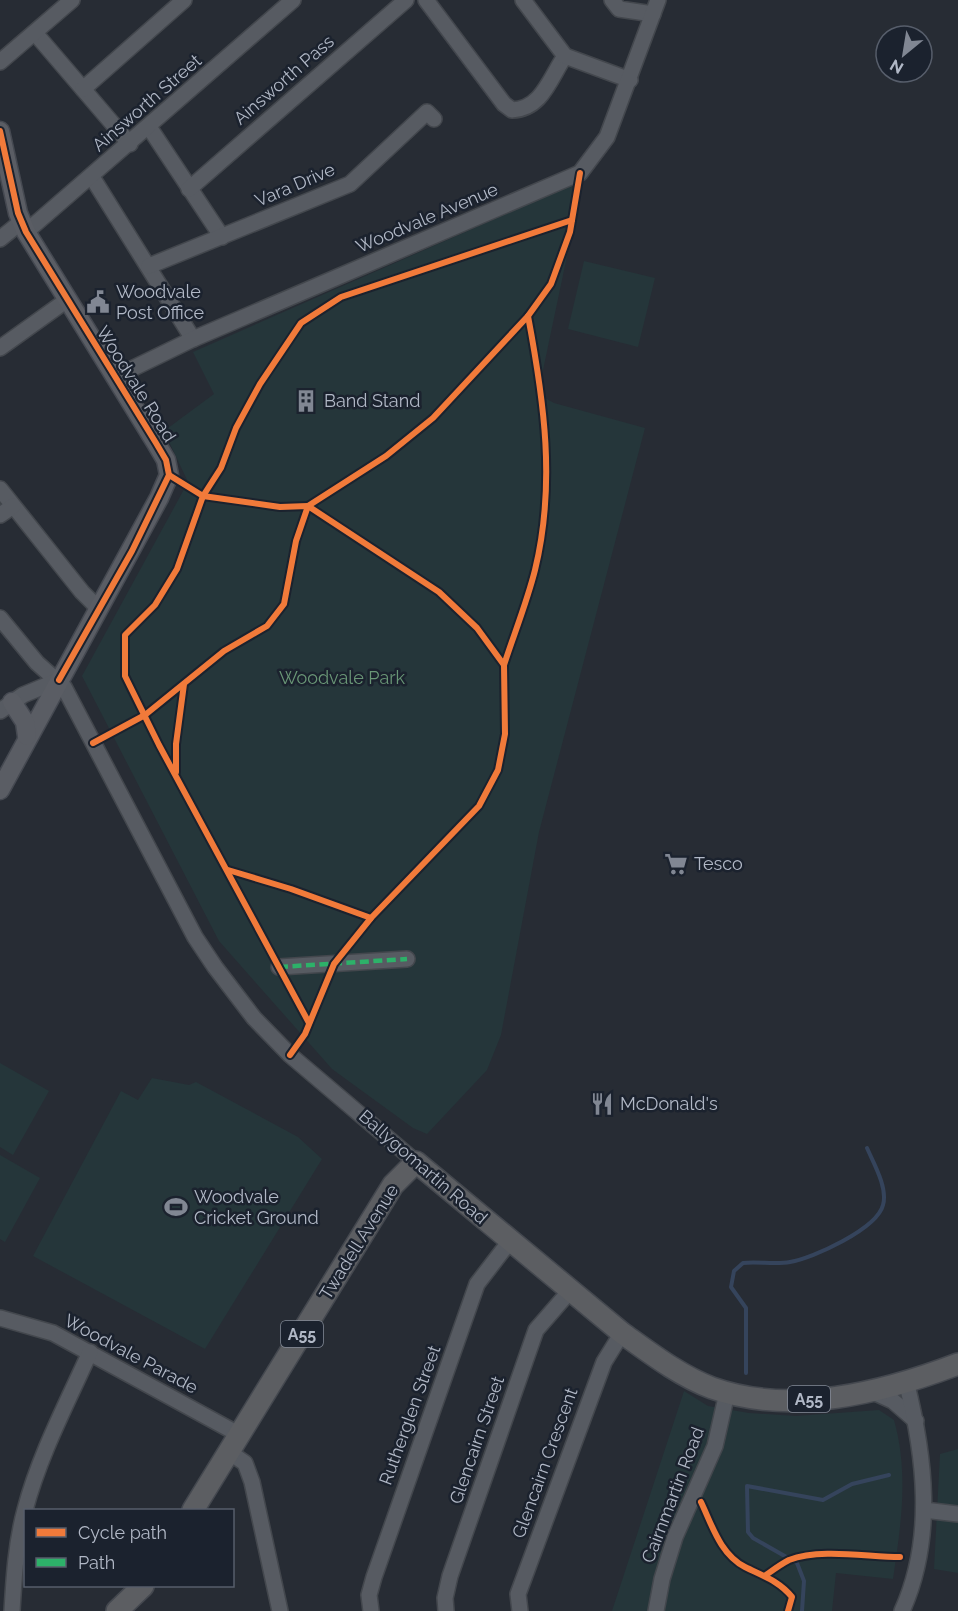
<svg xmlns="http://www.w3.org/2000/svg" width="958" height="1611" font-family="Raleway,sans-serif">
  <rect width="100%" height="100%" fill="#272c34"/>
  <g fill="#25363a">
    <path d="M583,180L538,394L554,403L645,428L539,832L501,1035L487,1070L427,1134L413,1128L332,1069L219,941L82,676L188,482L164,431L214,394L193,352Z"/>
    <path d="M584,261L655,278L638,347L568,329Z"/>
    <path d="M0,1063L49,1091L13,1155L0,1147Z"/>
    <path d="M152,1078L189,1085L196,1082L298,1137L322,1159L205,1349L33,1256L121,1091L138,1100Z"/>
    <path d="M0,1155L40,1178L5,1242L0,1239Z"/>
    <path d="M684,1391L708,1406L749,1413L796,1416L879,1410L894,1420C909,1473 901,1525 893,1579L836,1573L832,1611H612Z"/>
    <path d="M958,1449V1573L934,1569L940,1454Z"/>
  </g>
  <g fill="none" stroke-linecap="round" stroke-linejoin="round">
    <g stroke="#35445c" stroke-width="4">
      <path d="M746,1373V1308L731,1287L734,1271L743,1263C758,1261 775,1265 790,1262C813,1258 877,1229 883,1205C888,1188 874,1164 867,1148"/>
      <path d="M802,1611L804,1581L797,1563L753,1538L748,1532L747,1486L823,1500L852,1484L889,1475"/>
    </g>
    <g stroke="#43474d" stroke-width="18">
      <g id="minor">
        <path d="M426,0L504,104L512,110C542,109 550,78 565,56"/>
        <path d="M523,0L565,56L630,80"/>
        <path d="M612,0L619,9L653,14"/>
        <path d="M35,33L130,144"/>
        <path d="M0,62L72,0"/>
        <path d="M83,89L184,0"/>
        <path d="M149,127L222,237"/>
        <path d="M92,177L193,339"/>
        <path d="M189,189L406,0"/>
        <path d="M26,232L293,0"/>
        <path d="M0,239L21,222"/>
        <path d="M149,266L350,184L427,112L434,119"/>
        <path d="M0,348L67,300"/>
        <path d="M115,377L193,339L580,173L607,137L658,0"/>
        <path d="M0,489L82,592L99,609"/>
        <path d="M0,515L13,506"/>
        <path d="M0,618L37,663L64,687L195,937L215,967L254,1018L290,1055L416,1162"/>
        <path d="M0,711L23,695L59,680"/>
        <path d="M279,967L407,959"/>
        <path d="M0,1318L53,1333L240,1435"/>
        <path d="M871,1391L893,1401L916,1421"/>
        <path d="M229,1452L245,1463L252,1482L280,1611"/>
        <path d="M924,1510L958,1514"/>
        <path d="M12,1611C14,1577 16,1543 25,1510C39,1456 67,1403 90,1352"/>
        <path d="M371,1611L369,1595L374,1577L477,1284L510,1241"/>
        <path d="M446,1611L445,1598L450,1576L536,1330L569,1292"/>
        <path d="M520,1611L518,1594L604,1362L622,1333"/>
        <path d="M656,1611L662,1579L675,1537L715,1446L727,1393"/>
        <path d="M902,1611C935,1538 925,1456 906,1381"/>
      </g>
    </g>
    <g stroke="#454951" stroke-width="21">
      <g id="major">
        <path d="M0,131L18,213L26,232L156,443L166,460L169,475L159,498L0,790"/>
        <path d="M12,702L25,722L27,736"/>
      </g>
    </g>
    <g stroke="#44484f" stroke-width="24">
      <g id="highway">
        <path d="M193,1510L393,1185L416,1162L622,1333C650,1353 680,1376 712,1388C791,1416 882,1393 958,1364"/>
        <path d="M117,1611L143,1586"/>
      </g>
    </g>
    <use href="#minor" stroke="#575b62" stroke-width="15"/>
    <use href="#major" stroke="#5a5d64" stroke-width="18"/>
    <use href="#highway" stroke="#5c5e62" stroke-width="21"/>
    <path stroke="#2db169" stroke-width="4.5" stroke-dasharray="9 4.5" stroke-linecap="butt" d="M279,967L407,959"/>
    <g stroke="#1b222e" stroke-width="10">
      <g id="cycleway">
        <path d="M0,131L18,213L26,232L156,443L166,460L169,475L132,551L59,680"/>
        <path d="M169,475L203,496L280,507L308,506L439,592L477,628L504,665L505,734L498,770L479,806L371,918L334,964L305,1034L290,1055"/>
        <path d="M504,665C514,634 527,602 535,570C556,484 544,401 528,316L551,284L570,232L580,173"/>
        <path d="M93,743L145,715L224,651L267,626L284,604L296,541L308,506L386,456L433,418L528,316"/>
        <path d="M176,772V744L184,684"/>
        <path d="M228,870L291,889L371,918"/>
        <path d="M309,1023L159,745L125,676V635L155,605L177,569L203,496L221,468L236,428L260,384L301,323L341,297L572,220"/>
        <path d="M701,1502C712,1525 720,1554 745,1567C763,1576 779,1581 792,1597L788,1611"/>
        <path d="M766,1575C773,1570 781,1564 789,1560C821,1548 867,1557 900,1557"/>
      </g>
    </g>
    <use href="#cycleway" stroke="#f17a3a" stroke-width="6"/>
  </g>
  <defs>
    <g id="civic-bare" transform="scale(1.8)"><path d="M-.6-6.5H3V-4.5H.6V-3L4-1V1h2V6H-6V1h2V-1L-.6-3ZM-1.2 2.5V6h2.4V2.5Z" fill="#818793" stroke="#1b222e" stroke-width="2.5" paint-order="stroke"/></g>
    <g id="building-bare" transform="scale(1.8)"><path d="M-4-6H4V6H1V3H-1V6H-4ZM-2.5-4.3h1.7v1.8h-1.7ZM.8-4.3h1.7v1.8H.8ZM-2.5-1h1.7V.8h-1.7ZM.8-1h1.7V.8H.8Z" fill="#818793" stroke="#1b222e" stroke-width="2.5" paint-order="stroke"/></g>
    <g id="supermarket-bare" transform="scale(1.8)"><path d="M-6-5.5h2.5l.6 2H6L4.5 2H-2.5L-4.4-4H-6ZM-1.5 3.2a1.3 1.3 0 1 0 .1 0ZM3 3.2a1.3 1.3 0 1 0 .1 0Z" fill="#818793" stroke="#1b222e" stroke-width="2.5" paint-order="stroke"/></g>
    <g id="restaurant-bare" transform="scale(1.8)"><path d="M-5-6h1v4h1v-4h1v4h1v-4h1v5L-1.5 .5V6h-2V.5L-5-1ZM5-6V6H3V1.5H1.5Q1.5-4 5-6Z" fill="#818793" stroke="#1b222e" stroke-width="2.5" paint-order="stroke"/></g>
    <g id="stadium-bare" transform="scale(1.8)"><path d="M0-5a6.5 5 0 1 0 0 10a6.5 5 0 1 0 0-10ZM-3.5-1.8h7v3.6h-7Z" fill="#818793" stroke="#1b222e" stroke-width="2.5" paint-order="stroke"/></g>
  </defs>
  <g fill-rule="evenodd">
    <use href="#civic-bare" x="98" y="302"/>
    <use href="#building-bare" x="306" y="401"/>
    <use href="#supermarket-bare" x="676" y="864"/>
    <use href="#restaurant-bare" x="602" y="1104"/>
    <use href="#stadium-bare" x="176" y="1207"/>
  </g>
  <g text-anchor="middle" stroke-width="5" stroke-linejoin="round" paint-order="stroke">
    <g fill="#1b222e" stroke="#848b98" stroke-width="1.5">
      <rect x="281" y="1321" width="42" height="26" rx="4.5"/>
      <rect x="788" y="1386" width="42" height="26" rx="4.5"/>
    </g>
    <g font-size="16" font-weight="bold" fill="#b1b8c6">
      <text x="302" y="1340">A55</text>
      <text x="809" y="1405">A55</text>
    </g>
    <g font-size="18" fill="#b1b8c6" stroke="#1b222e">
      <text transform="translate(284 80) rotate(-41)" y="6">Ainsworth Pass</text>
      <text transform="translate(147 103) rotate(-41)" y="6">Ainsworth Street</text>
      <text transform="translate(295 185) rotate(-23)" y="6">Vara Drive</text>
      <text transform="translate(427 218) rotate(-23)" y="6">Woodvale Avenue</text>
      <text transform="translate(136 384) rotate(58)" y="6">Woodvale Road</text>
      <text transform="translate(423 1167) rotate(41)" y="6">Ballygomartin Road</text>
      <text transform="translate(359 1242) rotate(-58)" y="6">Twadell Avenue</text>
      <text transform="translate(131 1354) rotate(28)" y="6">Woodvale Parade</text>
      <text transform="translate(410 1415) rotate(-70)" y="6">Rutherglen Street</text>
      <text transform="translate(477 1440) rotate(-71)" y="6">Glencairn Street</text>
      <text transform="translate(545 1463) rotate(-70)" y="6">Glencairn Crescent</text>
      <text transform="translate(673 1495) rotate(-69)" y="6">Cairnmartin Road</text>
    </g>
    <g font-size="18" fill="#b1b8c6" stroke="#1b222e" text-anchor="start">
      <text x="116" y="298">Woodvale<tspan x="116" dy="21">Post Office</tspan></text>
      <text x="324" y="407">Band Stand</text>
      <text x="694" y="870">Tesco</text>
      <text x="620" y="1110">McDonald's</text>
      <text x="194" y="1203">Woodvale<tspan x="194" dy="21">Cricket Ground</tspan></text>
    </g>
    <g font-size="18" fill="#699676" stroke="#1b222e">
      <text x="342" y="684">Woodvale Park</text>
    </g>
  </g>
  <rect x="24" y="1509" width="210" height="78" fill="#1b222e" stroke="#575e6b" stroke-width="1.5"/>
  <rect x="36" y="1528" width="30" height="9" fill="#f17a3a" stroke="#575e6b" stroke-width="1.5"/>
  <text x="78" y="1539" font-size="18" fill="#b1b8c6">Cycle path</text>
  <rect x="36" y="1558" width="30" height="9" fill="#2db169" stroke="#575e6b" stroke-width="1.5"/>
  <text x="78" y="1569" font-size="18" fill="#b1b8c6">Path</text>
  <g transform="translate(904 54) rotate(210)"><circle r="28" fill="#1b222e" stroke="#575e6b" stroke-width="1.5"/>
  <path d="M0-4.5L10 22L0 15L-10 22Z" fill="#818793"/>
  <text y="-9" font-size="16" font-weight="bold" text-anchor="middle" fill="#b1b8c6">N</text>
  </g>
</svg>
